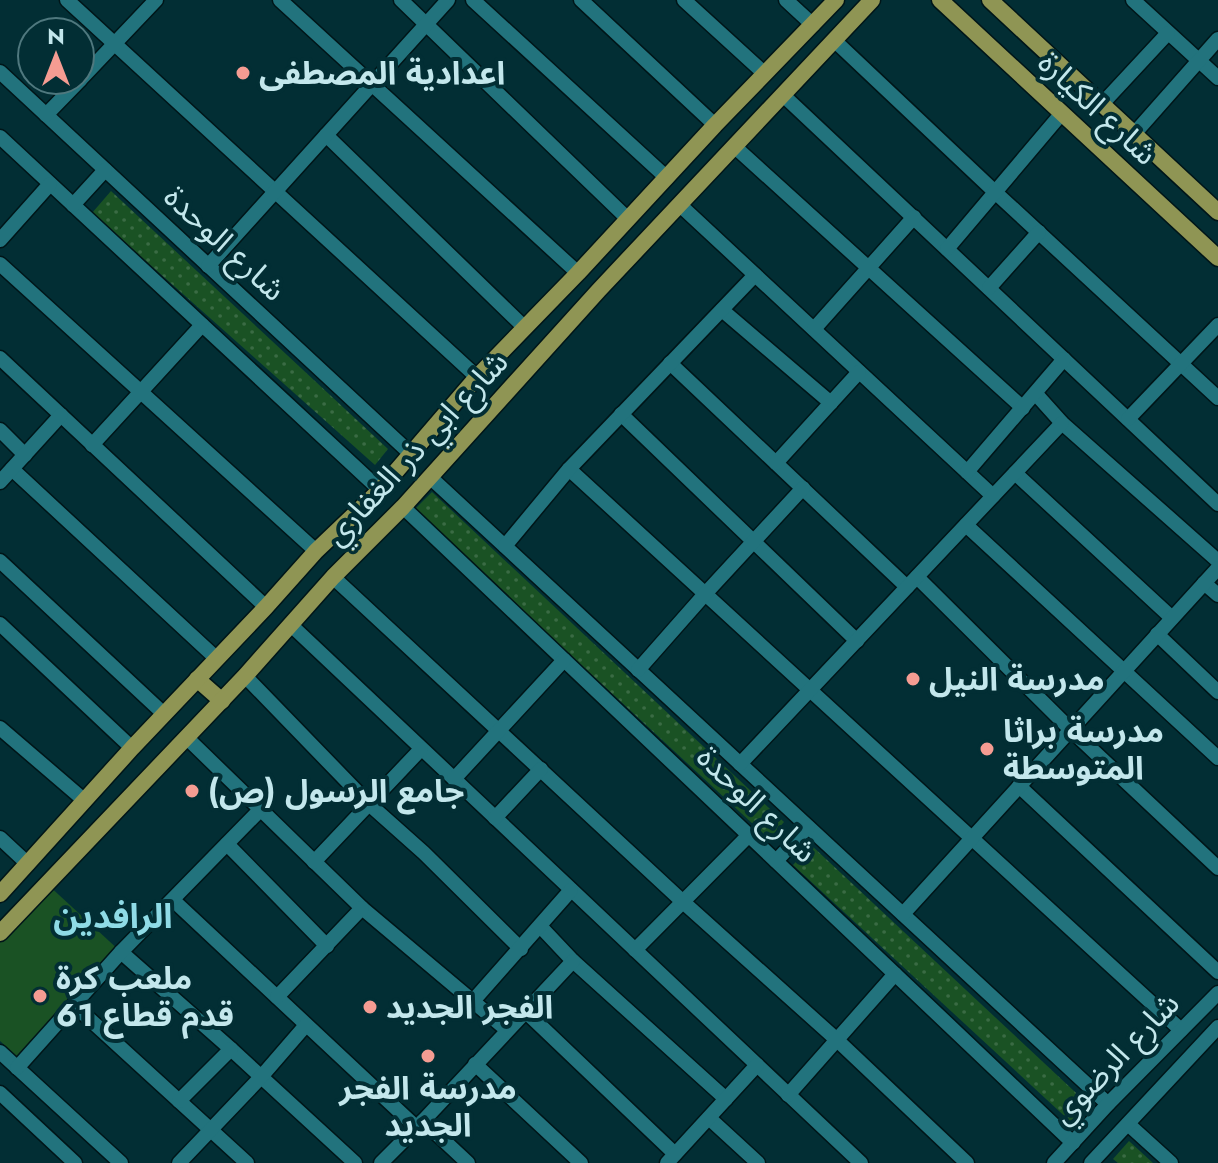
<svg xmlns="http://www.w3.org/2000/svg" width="1218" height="1163" font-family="Jost,'Noto Sans Arabic',sans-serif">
  <defs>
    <pattern id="grass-dots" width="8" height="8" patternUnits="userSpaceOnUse" patternTransform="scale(2)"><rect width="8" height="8" fill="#1a5224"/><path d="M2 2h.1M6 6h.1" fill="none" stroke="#3a6b44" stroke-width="1.8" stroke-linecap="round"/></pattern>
  </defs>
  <rect width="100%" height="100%" fill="#022e34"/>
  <g fill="url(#grass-dots)">
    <path d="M111,191L388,449L375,465L92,213Z"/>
    <path d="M432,492L784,822L769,839L414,510Z"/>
    <path d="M811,845L1089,1105L1072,1123L793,865Z"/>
    <path d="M1129,1141L1153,1163H1118L1113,1159Z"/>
  </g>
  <path fill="#1a5224" d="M46,883L121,952L21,1060L0,1041V933Z"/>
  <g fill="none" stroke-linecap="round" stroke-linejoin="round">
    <g stroke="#001518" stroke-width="17">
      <g id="minor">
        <path d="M67,0L477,377"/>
        <path d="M280,0L578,273"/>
        <path d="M401,0L628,219"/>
        <path d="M473,0L667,178"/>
        <path d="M581,0L715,125"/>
        <path d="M684,0L765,74"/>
        <path d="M786,0L813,25"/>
        <path d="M1133,0L1218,78"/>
        <path d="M835,41L995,192L1218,398"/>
        <path d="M0,72L411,454"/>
        <path d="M80,80L156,0"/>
        <path d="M783,95L1218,504"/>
        <path d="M1102,104L1168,33"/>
        <path d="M46,115L80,80"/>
        <path d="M1134,134L1218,39"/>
        <path d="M326,135L525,328"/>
        <path d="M0,137L380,490"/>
        <path d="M734,146L1023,408"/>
        <path d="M73,205L105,170"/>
        <path d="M680,205L993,496"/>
        <path d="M0,240L50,184"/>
        <path d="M947,249L1062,113"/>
        <path d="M0,264L316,551"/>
        <path d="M208,266L448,0"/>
        <path d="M989,288L1039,232"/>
        <path d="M722,310L831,403"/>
        <path d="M814,329L914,217"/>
        <path d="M0,358L266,607"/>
        <path d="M670,363L907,587"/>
        <path d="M1036,394L1062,423L1218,561"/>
        <path d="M621,414L857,641"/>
        <path d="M1128,419L1218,325"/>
        <path d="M0,430L25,455"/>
        <path d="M92,445L202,325"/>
        <path d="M776,463L859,372"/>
        <path d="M12,469L217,659"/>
        <path d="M569,469L1181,1030"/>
        <path d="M967,472L1064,359"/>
        <path d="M1015,473L1172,618"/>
        <path d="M430,477L1108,1104"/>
        <path d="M0,482L61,415"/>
        <path d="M403,507L1073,1143"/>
        <path d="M966,525L1218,758"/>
        <path d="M505,546L569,469L755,275"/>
        <path d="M0,561L164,714"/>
        <path d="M333,577L682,901L837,1040L967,1163"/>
        <path d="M917,577L1071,730L1218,868"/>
        <path d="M1204,583L1218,595"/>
        <path d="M0,624L132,748"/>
        <path d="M291,625L861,1163"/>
        <path d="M1157,634L1218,692"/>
        <path d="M638,670L705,594L803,488"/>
        <path d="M245,676L369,804L424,853L521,949"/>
        <path d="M0,728L85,801"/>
        <path d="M187,738L362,908L507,1030"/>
        <path d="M740,764L1062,423"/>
        <path d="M454,779L564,660"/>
        <path d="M1019,786L1218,972"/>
        <path d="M495,818L541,769"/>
        <path d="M0,838L28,864"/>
        <path d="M227,844L327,946"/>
        <path d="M776,861L808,827"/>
        <path d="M314,862L421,749"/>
        <path d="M173,900L417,1128"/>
        <path d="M903,914L1218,568"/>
        <path d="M540,926L573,961L726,1099"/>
        <path d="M635,950L749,835"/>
        <path d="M121,952L231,1049L355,1163"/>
        <path d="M277,997L362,908"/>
        <path d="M473,1001L571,890"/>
        <path d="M74,1005L247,1163"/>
        <path d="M525,1011L675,1154"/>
        <path d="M0,1052L121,1163"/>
        <path d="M475,1064L581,1163"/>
        <path d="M17,1068L121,952L260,810"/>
        <path d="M0,1093L75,1163"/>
        <path d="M788,1095L895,974"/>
        <path d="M179,1101L231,1049"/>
        <path d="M709,1118L758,1163"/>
        <path d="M423,1121L468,1163"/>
        <path d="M1128,1124L1171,1163"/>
        <path d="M179,1163L261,1077L306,1025"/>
        <path d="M381,1163L423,1121L573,961"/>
        <path d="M667,1163L757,1065"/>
        <path d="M1054,1163L1108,1104L1218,993"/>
        <path d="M1091,1163L1218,1027"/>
      </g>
    </g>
    <g stroke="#001518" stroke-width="19">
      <g id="major">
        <path d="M940,0L1218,258"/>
        <path d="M990,0L1218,212"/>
        <path d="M197,679L222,701"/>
        <path d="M0,894L132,748L266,607L316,551L380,490L477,377L578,273L715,125L836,0"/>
        <path d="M0,933L245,676L333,577L403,507L599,290L872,0"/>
      </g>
    </g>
    <use href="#minor" stroke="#22737d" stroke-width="14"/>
    <use href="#major" stroke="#8f9554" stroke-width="16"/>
  </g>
  <g fill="#f59c92" stroke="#022e34" stroke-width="3">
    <circle cx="243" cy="73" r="8"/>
    <circle cx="913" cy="679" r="8"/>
    <circle cx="987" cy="749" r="8"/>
    <circle cx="192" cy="791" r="8"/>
    <circle cx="40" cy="996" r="8"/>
    <circle cx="370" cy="1007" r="8"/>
    <circle cx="428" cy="1056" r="8"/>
  </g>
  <g text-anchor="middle" stroke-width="8" stroke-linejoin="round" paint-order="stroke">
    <g font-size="32" font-weight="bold" fill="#c3e7ec" stroke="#022e34" text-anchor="start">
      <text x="259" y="84">اعدادية المصطفى</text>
      <text x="929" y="690">مدرسة النيل</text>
      <text x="1003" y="742">مدرسة براثا<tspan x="1003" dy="37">المتوسطة</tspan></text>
      <text x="208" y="802">جامع الرسول (ص)</text>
      <text x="56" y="989">ملعب كرة<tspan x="56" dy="37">قدم قطاع 61</tspan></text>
      <text x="386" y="1018">الفجر الجديد</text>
      <text x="428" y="1099" text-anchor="middle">مدرسة الفجر<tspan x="428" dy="37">الجديد</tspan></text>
    </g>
    <g font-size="32" fill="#c3e7ec" stroke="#022e34">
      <text transform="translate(1098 108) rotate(43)" y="11">شارع الكيارة</text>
      <text transform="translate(225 243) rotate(43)" y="11">شارع الوحدة</text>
      <text transform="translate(416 448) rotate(-47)" y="11">شارع ابي ذر الغفاري</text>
      <text transform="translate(757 804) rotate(44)" y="11">شارع الوحدة</text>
      <text transform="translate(1115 1058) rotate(-46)" y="11">شارع الرضوي</text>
    </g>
    <g font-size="34" font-weight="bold" fill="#8fdbe6" stroke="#022e34">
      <text x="113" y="928">الرافدين</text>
    </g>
  </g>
  <g transform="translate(56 56)"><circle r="38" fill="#022e34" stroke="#4f787e" stroke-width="2"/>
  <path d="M0-6L14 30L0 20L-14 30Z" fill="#f59c92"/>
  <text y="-12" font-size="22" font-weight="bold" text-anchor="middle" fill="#c3e7ec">N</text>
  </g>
</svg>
